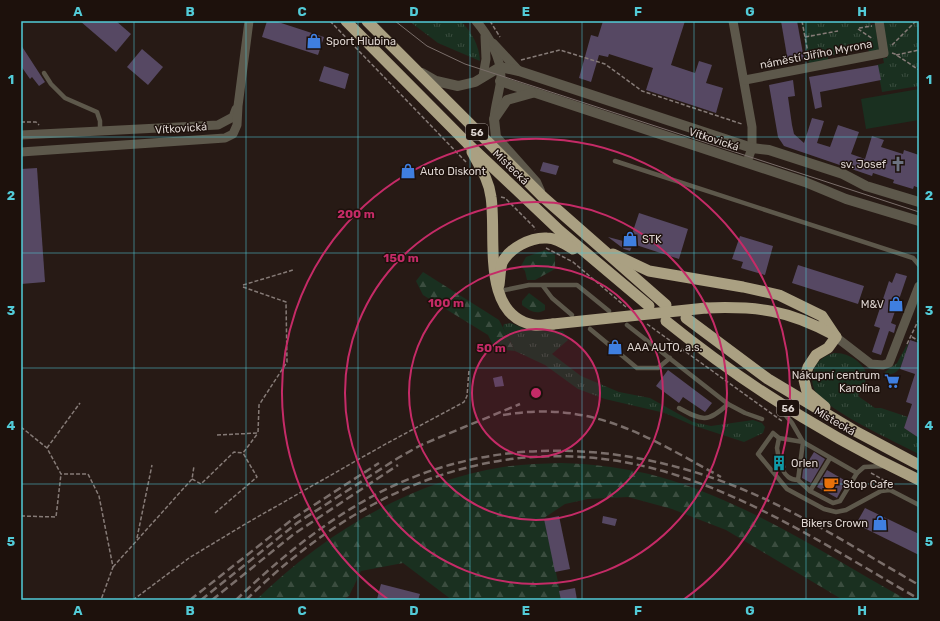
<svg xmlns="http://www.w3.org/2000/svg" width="940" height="621" font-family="Rubik,sans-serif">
  <defs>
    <pattern id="grass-tufts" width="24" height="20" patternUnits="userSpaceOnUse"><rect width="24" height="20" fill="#1a3020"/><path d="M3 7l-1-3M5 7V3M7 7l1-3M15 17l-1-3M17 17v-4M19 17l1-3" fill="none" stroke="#3b4d3f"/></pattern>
    <pattern id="forest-firs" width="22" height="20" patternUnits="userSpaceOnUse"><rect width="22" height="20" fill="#1a3020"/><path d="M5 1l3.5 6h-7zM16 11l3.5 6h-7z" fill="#3b4d3f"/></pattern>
  </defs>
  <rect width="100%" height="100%" fill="#271a15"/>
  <g fill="url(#grass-tufts)">
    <path d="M409,21H461C472,33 479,45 480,61L438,43Z"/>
    <path d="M801,21H870L871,25L875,24L879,50L869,52L868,48L828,56V60L809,65Z"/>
    <path d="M882,21H919V86L882,92L877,65L884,63L883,58H887Z"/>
    <path d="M511,323C529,332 543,332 563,331L568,340L552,354L581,376L619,392L650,398L693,422L711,426L753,420L762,423L765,427L763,433L744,442L692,425L665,413L605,399L578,389L545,365L515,351L503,327L504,324Z"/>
    <path d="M909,341C905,353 903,377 886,374L885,372L897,363Z"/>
    <path d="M834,353C849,352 867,364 868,380H866L858,396L875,408H881L908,417L904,428L919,438V454C894,441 829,412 815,391C812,385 811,376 814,370C817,360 825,356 834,353Z"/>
  </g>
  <g fill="url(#forest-firs)">
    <path d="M545,250L555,255V269L535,280H527L525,271L521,266L526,257Z"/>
    <path d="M423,272L499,320L515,351L495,349L488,335L423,295L416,281Z"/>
    <path d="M529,293L545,305V310C536,315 530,311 522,305V301Z"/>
    <path d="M561,463C594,464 628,468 660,477C748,502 827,555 907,600H843L726,530L672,509L628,497L588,499L565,504L544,518L562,600H452L403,563L361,571L349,596L342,600H256C324,534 408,482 503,467C522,464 541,464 561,463Z"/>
  </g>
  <path fill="#1a3020" d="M919,89V120L866,129L861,99Z"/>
  <g fill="#564863">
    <path d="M80,21H116L131,34L116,52Z"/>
    <path d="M267,21H275L324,37L318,55L262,37Z"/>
    <path d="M603,21H685L671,65L695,73L699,61L712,65L706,83L723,88L716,113L646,90L653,68L609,54L608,57L599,55L591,82L579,78L591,35L598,37Z"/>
    <path d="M781,21H797L804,59L788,62Z"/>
    <path d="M21,45L45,82L39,86L32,77L30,79L21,66Z"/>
    <path d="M142,49L163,67L148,85L127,67Z"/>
    <path d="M878,65L881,80L820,92L822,107L815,109L809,77Z"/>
    <path d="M324,66L349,74L345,89L319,81Z"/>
    <path d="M793,80L795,96L788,97L792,125L794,134L804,143L812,118L824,121L817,143L830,147L838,125L859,132L851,154L865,159L872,136L884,140L881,147L903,154L904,150L919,155V188L914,186L913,189L893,183L894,180L873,173L872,176L784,146L778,137L769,85Z"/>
    <path d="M543,162L559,166L556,175L540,171Z"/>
    <path d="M37,168L45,282L21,284V169Z"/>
    <path d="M639,213L688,229L679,259L633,244L630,251L624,249L608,237L627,242L630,234H632Z"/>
    <path d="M740,236L773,246L765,275L741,268L743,262L732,259Z"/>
    <path d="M798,265L864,286L858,304L792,283Z"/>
    <path d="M896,273L907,276L891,323L896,325L894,333L889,331L881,355L872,352L880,328L874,326L889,281L892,283Z"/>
    <path d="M910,340L919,343V438L904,428L912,404L906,402L915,374L900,369Z"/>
    <path d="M668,370L712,403L705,412L683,397L679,403L656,386Z"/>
    <path d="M502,376L504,386L495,387L493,378Z"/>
    <path d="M814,452L825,459L811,483L802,478L803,470Z"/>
    <path d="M782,455L786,468L782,465L776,468L773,460L776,459L775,457L779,458Z"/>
    <path d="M827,470L846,481L837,498L817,487Z"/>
    <path d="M865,508L919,534V555L856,524Z"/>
    <path d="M559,516L570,569L555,572L544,519Z"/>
    <path d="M603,516L617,519L615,526L602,523Z"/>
    <path d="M381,584L420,594L418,600L377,599Z"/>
    <path d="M575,588L577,600H561L559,591Z"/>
  </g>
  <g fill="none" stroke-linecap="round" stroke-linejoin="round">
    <g stroke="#867b77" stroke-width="1.5" stroke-dasharray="4 2" stroke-linecap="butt">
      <path d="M330,21L466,162"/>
      <path d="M490,21L500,37"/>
      <path d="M802,21L809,58"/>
      <path d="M859,28L872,26"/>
      <path d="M858,29L873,39"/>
      <path d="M805,37L838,31"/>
      <path d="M892,45L916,21"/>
      <path d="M892,53L895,54L919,70"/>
      <path d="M896,55L919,50"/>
      <path d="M521,60L560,50L605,64L642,91L742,124"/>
      <path d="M21,122H36L39,125"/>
      <path d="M501,197L505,198L534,227L535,230"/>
      <path d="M546,248L573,262L626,307"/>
      <path d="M243,285L293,270"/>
      <path d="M647,324L782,421"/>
      <path d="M912,337L919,341"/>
      <path d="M907,344L919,319"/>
      <path d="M21,427L47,448L61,474H88L99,496L113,567L101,600"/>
      <path d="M217,435L258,433L259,405L287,362L286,302L243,287"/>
      <path d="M47,448L80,403"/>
      <path d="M871,473L891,484"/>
      <path d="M192,479L201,484L234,452L243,453"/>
      <path d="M215,513L257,477L243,453L258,433"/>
      <path d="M21,516L56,517L61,474"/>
      <path d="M137,538L152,465"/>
      <path d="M113,567L192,479L194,466"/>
      <path d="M133,600L189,558L247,523L382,446L464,402L467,396L469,370"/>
    </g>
    <g stroke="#5d584b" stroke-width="4.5">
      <path d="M44,73L51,84L65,98L97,112L100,121V130"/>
      <path d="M615,161L913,258L919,265"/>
      <path d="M543,286L552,298L572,315"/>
      <path d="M500,291L529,285H577L609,311"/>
      <path d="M627,325L728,404L745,413L762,419"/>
      <path d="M590,329L637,368H658L670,358"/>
      <path d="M779,407L792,423L803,442L857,473L864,467L884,466"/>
      <path d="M679,408C702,421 708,423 728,404"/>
      <path d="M778,454L777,448L779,438"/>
      <path d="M782,469C786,476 790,480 798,480"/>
      <path d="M857,473L840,501L833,503L810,491L798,480L803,442L779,438L773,433L758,454L787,489L824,509L836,512L846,510L881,491L890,490L919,505"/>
      <path d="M810,491L830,458"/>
    </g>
    <g stroke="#5d584b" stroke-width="9">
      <path d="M476,21C488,35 501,57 501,77C500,91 495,105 494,119"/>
      <path d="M733,21L752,127V148L747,162"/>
      <path d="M493,43L519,71"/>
      <path d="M483,76L486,59L485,36"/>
      <path d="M745,80L884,53L879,21"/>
      <path d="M21,135L218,125L233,117L236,109"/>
      <path d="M21,152L225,138L233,134L237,125L238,106L249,21"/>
      <path d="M836,337L871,364L883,365L889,363L919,286"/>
    </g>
    <g stroke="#5d584b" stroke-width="10">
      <path d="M422,73L436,81L458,86L475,82L500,67L519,71L752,148L769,150L843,174L866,186L919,202"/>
      <path d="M500,81L805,182L846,199L919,221"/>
      <path d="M532,93L507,100L494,119L496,137L536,182L540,191"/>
    </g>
    <g stroke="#aaa082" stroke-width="11">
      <path d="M346,21L467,143L560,231L649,306"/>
      <path d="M367,21L543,197L666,305"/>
      <path d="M472,152C480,167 489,180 491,197C497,235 480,316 534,325C540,326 547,324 553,324"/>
      <path d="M613,254L649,271L743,287L779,295L822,316L836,337"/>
      <path d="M499,285C500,278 500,270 502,263C509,248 531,237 547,238C556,238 565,244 573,249"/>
      <path d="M706,308C758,306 788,310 834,335"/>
      <path d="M686,318L768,379L855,431L919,465"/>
      <path d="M666,321C744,384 828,437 919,480"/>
      <path d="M825,407L807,392L804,380L808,367L816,355L828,348L836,337"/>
    </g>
    <path stroke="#7a6e6a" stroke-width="1" d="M395,21L427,46L465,64L919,212"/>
    <g stroke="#7a6e6a" stroke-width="2.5" stroke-dasharray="8 4" stroke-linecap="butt">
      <path d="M503,415C593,400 646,436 721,477"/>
      <path d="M190,600L294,518L379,463"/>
      <path d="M201,600L297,523L398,458L421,445L520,404"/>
      <path d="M212,600L294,534L398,465"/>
      <path d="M236,600C283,555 336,512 395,485C508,433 637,444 749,492C808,517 863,553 919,585"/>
      <path d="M246,600C365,483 513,422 679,476C765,504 842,555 919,599"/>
    </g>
    <path stroke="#aaa082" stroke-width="11" d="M553,324L706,308"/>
  </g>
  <path fill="none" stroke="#52cbd8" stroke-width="1" stroke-opacity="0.55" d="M134,21V600M246,21V600M358,21V600M470,21V600M582,21V600M694,21V600M806,21V600M21,137H919M21,253H919M21,368H919M21,484H919"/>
  <circle cx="536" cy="393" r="64" fill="#c52b67" fill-opacity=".12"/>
  <g fill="none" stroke="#c52b67" stroke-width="2">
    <circle cx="536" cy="393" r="64"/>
    <circle cx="536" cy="393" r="127"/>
    <circle cx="536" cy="393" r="191"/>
    <path d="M389 600A254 254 0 1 1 683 600"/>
  </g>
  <defs>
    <g id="shop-bare" transform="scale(1.2)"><path d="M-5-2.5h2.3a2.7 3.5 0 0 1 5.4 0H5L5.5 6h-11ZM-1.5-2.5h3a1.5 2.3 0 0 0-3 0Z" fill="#3f7fe0" stroke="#1d110c" stroke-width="2.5" paint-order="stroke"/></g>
    <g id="church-bare" transform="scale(1.2)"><path d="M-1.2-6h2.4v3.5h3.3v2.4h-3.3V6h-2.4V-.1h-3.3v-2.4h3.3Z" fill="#6b7280" stroke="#1d110c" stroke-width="2.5" paint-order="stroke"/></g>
    <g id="supermarket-bare" transform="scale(1.2)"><path d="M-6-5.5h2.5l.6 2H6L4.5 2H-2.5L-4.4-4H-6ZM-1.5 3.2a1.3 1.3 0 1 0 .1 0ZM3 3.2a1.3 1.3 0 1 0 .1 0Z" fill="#3f7fe0" stroke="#1d110c" stroke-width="2.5" paint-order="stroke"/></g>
    <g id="building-bare" transform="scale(1.2)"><path d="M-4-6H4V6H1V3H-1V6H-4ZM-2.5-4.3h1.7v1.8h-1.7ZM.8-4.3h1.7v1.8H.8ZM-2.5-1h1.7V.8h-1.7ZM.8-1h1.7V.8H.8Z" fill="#0f9aa8" stroke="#1d110c" stroke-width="2.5" paint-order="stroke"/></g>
    <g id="cafe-bare" transform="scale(1.2)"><path d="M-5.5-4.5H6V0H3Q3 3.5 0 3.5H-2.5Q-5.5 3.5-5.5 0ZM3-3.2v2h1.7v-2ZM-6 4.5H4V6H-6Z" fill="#e8710a" stroke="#1d110c" stroke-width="2.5" paint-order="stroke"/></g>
  </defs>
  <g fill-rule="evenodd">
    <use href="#shop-bare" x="314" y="41"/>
    <use href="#church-bare" x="898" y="164"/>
    <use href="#shop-bare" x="408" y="171"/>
    <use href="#shop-bare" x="630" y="239"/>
    <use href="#shop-bare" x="896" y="304"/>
    <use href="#shop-bare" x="615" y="347"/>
    <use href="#supermarket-bare" x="892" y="381"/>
    <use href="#building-bare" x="779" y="463"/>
    <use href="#cafe-bare" x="831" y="484"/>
    <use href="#shop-bare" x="880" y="523"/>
  </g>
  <g text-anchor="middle" stroke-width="3" stroke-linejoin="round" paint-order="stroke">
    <g fill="#1d110c" stroke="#a49a96" stroke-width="1">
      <rect x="466" y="124" width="22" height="16" rx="3"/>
      <rect x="777" y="400" width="22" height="16" rx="3"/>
    </g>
    <g font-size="10" font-weight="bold" fill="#ded5d1">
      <text x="477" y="136">56</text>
      <text x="788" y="412">56</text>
    </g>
    <g font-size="11" fill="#ded5d1" stroke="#1d110c" text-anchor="start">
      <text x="326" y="45">Sport Hlubina</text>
      <text x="886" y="168" text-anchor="end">sv. Josef</text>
      <text x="420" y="175">Auto Diskont</text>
      <text x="642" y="243">STK</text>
      <text x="884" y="308" text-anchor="end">M&amp;V</text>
      <text x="627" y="351">AAA AUTO, a.s.</text>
      <text x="880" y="379" text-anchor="end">Nákupní centrum<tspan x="880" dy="13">Karolína</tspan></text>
      <text x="791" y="467">Orlen</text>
      <text x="843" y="488">Stop Cafe</text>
      <text x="868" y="527" text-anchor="end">Bikers Crown</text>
    </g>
    <g font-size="11" fill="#ded5d1" stroke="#1d110c">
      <text transform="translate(816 54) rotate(-11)" y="4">náměstí Jiřího Myrona</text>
      <text transform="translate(181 128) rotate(-4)" y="4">Vítkovická</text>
      <text transform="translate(714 139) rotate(18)" y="4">Vítkovická</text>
      <text transform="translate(511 167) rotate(44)" y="4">Místecká</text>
      <text transform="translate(835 421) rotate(30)" y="4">Místecká</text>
    </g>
  </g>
  <circle cx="536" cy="393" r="6" fill="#c52b67" stroke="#1d110c" stroke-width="2"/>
  <g font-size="12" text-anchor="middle" font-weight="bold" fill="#c52b67" stroke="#1d110c" stroke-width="3" stroke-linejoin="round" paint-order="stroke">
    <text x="356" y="218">200 m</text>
    <text x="401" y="262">150 m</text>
    <text x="446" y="307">100 m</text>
    <text x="491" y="352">50 m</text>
  </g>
  <rect width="940" height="621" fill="none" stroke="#1d110c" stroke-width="44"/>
  <rect x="22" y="22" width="896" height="577" fill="none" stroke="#52cbd8" stroke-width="1.5"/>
  <g font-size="13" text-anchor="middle" font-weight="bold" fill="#52cbd8">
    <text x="78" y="16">A</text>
    <text x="190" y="16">B</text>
    <text x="302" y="16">C</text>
    <text x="414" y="16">D</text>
    <text x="526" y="16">E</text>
    <text x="638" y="16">F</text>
    <text x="750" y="16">G</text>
    <text x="862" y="16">H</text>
    <text x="11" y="84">1</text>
    <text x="929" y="84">1</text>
    <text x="11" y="200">2</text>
    <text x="929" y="200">2</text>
    <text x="11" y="315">3</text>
    <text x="929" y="315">3</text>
    <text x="11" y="430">4</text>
    <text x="929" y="430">4</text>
    <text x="11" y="546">5</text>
    <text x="929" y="546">5</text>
    <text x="78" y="615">A</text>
    <text x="190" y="615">B</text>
    <text x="302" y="615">C</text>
    <text x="414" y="615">D</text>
    <text x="526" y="615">E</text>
    <text x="638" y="615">F</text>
    <text x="750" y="615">G</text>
    <text x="862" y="615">H</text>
  </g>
</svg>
